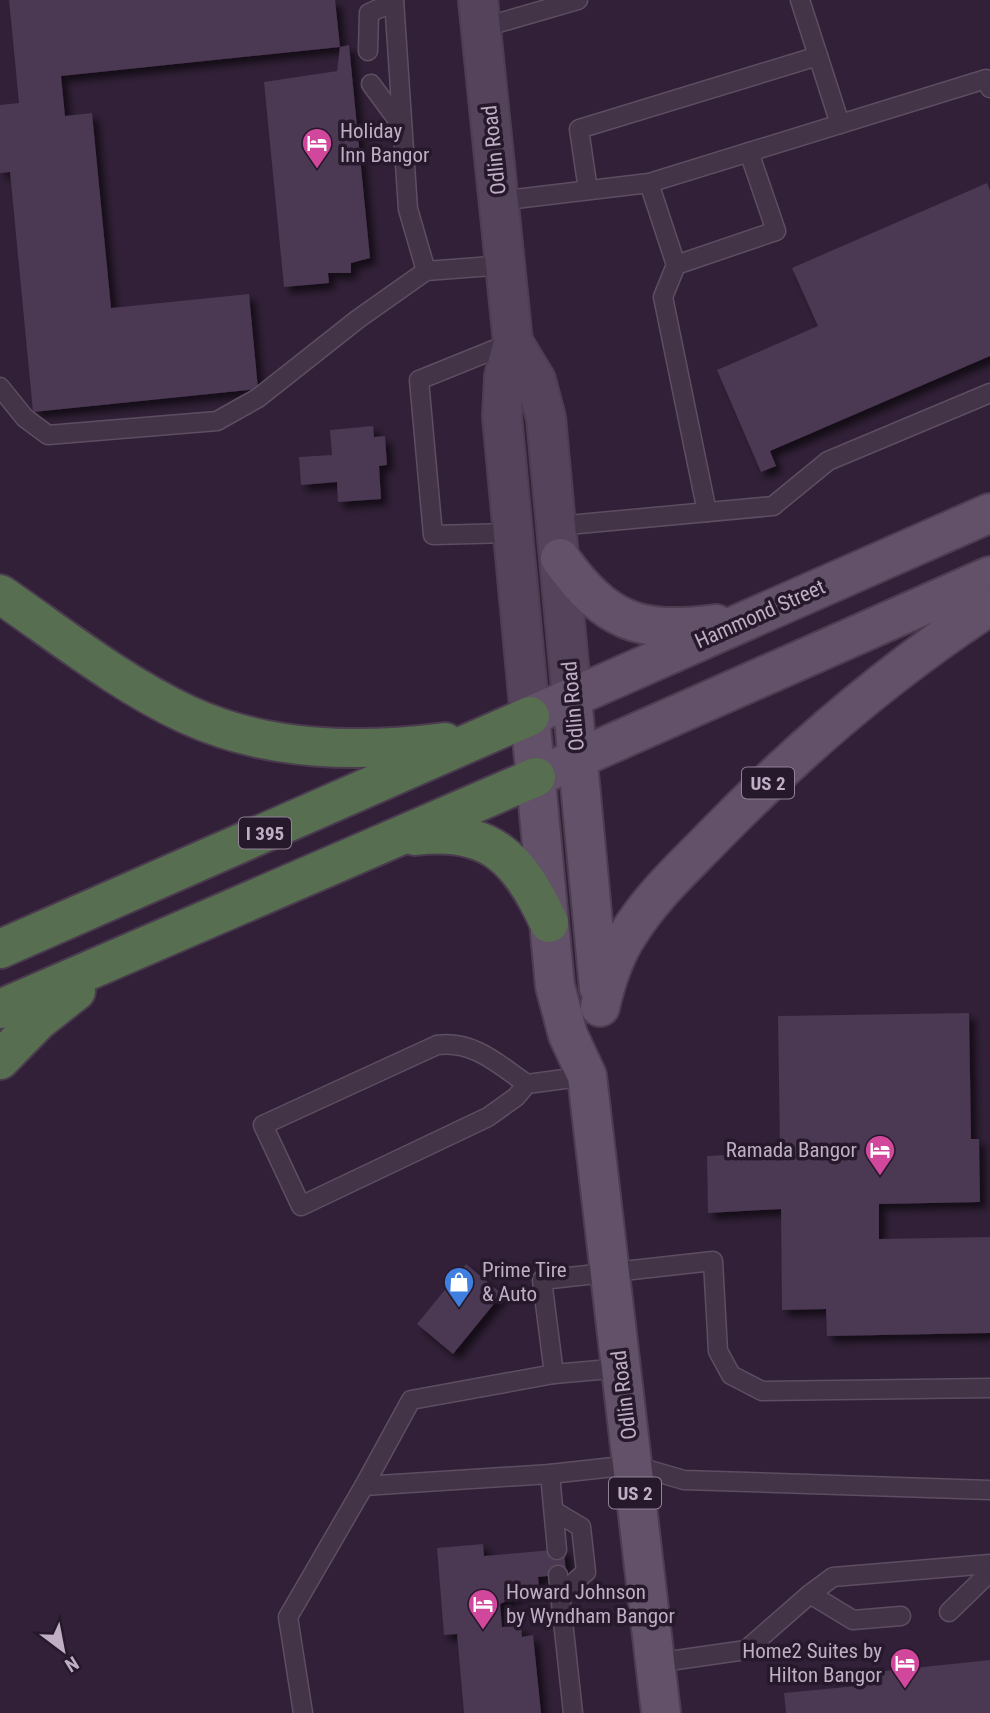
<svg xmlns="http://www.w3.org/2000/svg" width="990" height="1713" font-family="'Roboto Condensed',sans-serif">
  <defs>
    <filter id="shadow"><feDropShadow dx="6" dy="6" stdDeviation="3.5" flood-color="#0009"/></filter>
  </defs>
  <rect width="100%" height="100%" fill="#312037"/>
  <g fill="#4c3753" filter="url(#shadow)">
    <path d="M9,0H335L340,47L61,76L65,116L92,113L111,308L249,294L258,389L33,412L10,172L0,173V105L19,103Z"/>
    <path d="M349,45L370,258L351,263V273H328L329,283L284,287L264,82L337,71L340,47Z"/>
    <path d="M987,183L990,190V356L770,451L776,466L761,472L717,370L818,326L792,268Z"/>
    <path d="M373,426L374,437L385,436L387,465L379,466L381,499L338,502L337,482L301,485L299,457L332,455L330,430Z"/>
    <path d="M969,1013L971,1139H979L980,1202L879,1204V1239L990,1237V1333L827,1336L826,1309L782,1310L781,1209L708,1213L707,1156L780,1152L778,1016Z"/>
    <path d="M466,1264L502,1294L453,1354L417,1324Z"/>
    <path d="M483,1544L484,1556L564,1549L566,1574L538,1577L539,1587L500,1604L502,1627L521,1626L522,1637L533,1635L541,1713H464L457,1634L444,1635L437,1548Z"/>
    <path d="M990,1660V1713H786L784,1693L857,1686L856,1674Z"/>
  </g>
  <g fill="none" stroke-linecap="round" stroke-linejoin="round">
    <g stroke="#5d4e62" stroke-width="21">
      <g id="lane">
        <path d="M394,0L408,209L426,271"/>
        <path d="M800,0L840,124"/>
        <path d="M481,28L578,0"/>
        <path d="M368,51L369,13L394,2"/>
        <path d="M371,84L402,126"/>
        <path d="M649,183L676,265L776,231L749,152"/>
        <path d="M588,190L579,129L818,56"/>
        <path d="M499,201L649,183L986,79L990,88"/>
        <path d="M676,265L663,297L707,512"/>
        <path d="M0,387L25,418L48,435L217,421L258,398L358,319L426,271L505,265"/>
        <path d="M557,526L773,506L828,461L990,393"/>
        <path d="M512,533L433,535L419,380L513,342"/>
        <path d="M527,1084C499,1065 474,1040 437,1045L263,1125L301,1206L488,1117L516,1097L527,1084L587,1076"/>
        <path d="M621,1368L554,1374L542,1280L713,1261L718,1351L731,1375L762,1391L990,1388"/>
        <path d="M554,1374L411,1400L364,1486L550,1474L632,1465L684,1480L990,1490"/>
        <path d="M550,1474L557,1550"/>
        <path d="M554,1511L581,1527L586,1572L560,1594"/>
        <path d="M558,1575L573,1713"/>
        <path d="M810,1594L853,1620L901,1616"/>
        <path d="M949,1612L990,1572"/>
        <path d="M655,1663L746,1650L810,1594L833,1577L990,1564"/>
        <path d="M303,1713L288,1617L364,1486"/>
      </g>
    </g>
    <g stroke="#4c3d51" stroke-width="42">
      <g id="secondary">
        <path d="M478,0L513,342L504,377L502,416L530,716"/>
        <path d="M513,342L536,380L546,418L572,698"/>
      </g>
    </g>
    <g stroke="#4c3d51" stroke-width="42">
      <g id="primary">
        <path d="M560,558C606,622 638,634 716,624"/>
        <path d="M572,698L599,988"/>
        <path d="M536,777L990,576"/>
        <path d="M600,1007C606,981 614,955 629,933C651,897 684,867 713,837C798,750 888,672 990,606"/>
        <path d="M661,1713L587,1076L568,1035L555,986L530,716L990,513"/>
      </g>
    </g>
    <g stroke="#4a3b4f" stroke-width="42">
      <g id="highway">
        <path d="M0,594C61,636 121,684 188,715C269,752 359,753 445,742"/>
        <path d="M415,836C490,827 519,858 549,923"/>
        <path d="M0,949L530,716"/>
        <path d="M0,1009L536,777"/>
        <path d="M0,1060L38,1021L76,991"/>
      </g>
    </g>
    <use href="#lane" stroke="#433448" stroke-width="18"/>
    <use href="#secondary" stroke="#55425b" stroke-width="38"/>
    <use href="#primary" stroke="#625168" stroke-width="38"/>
    <use href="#highway" stroke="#576e50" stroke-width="38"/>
  </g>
  <defs>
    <g id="hotel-pin" transform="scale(1.575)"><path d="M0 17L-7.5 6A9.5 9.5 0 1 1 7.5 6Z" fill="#d1479c" stroke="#27192c"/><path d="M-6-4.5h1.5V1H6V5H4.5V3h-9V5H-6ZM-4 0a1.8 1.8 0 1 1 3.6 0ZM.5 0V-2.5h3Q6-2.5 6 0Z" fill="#fff"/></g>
    <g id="shop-pin" transform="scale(1.575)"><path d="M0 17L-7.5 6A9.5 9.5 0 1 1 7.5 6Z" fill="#3f7fe0" stroke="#27192c"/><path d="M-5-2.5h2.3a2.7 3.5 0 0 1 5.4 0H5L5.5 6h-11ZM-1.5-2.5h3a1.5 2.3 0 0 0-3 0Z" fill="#fff"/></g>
  </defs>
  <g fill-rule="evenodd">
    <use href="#hotel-pin" x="317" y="143"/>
    <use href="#hotel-pin" x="880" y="1150"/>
    <use href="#shop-pin" x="459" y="1282"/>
    <use href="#hotel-pin" x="483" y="1604"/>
    <use href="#hotel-pin" x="905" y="1663"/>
  </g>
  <g text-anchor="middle" stroke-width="7" stroke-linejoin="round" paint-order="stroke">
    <g fill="#27192c" stroke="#918196" stroke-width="2">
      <rect x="742" y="767.5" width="52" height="31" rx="5"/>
      <rect x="239" y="817.5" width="52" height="31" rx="5"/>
      <rect x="609" y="1477.5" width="52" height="31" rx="5"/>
    </g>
    <g font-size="19" font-weight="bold" fill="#bfaec4">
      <text x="768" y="790">US 2</text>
      <text x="265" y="840">I 395</text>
      <text x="635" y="1500">US 2</text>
    </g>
    <g font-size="21" fill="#bfaec4" stroke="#27192c" text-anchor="start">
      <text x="340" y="138">Holiday<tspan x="340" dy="24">Inn Bangor</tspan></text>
      <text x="857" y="1157" text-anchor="end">Ramada Bangor</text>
      <text x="482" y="1277">Prime Tire<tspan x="482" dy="24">&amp; Auto</tspan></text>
      <text x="506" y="1599">Howard Johnson<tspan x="506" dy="24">by Wyndham Bangor</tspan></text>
      <text x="882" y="1658" text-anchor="end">Home2 Suites by<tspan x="882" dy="24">Hilton Bangor</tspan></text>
    </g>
    <g font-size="21" fill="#bfaec4" stroke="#27192c">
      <text transform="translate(494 150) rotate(-96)" y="7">Odlin Road</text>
      <text transform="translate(760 614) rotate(-24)" y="7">Hammond Street</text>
      <text transform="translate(573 706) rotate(-95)" y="7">Odlin Road</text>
      <text transform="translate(624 1395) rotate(-97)" y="7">Odlin Road</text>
    </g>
  </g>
  <g transform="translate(63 1650) rotate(148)" stroke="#27192c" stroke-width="5" paint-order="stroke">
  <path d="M0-5L12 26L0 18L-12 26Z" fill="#bfaec4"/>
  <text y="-10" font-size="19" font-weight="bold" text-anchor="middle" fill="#bfaec4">N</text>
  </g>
</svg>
